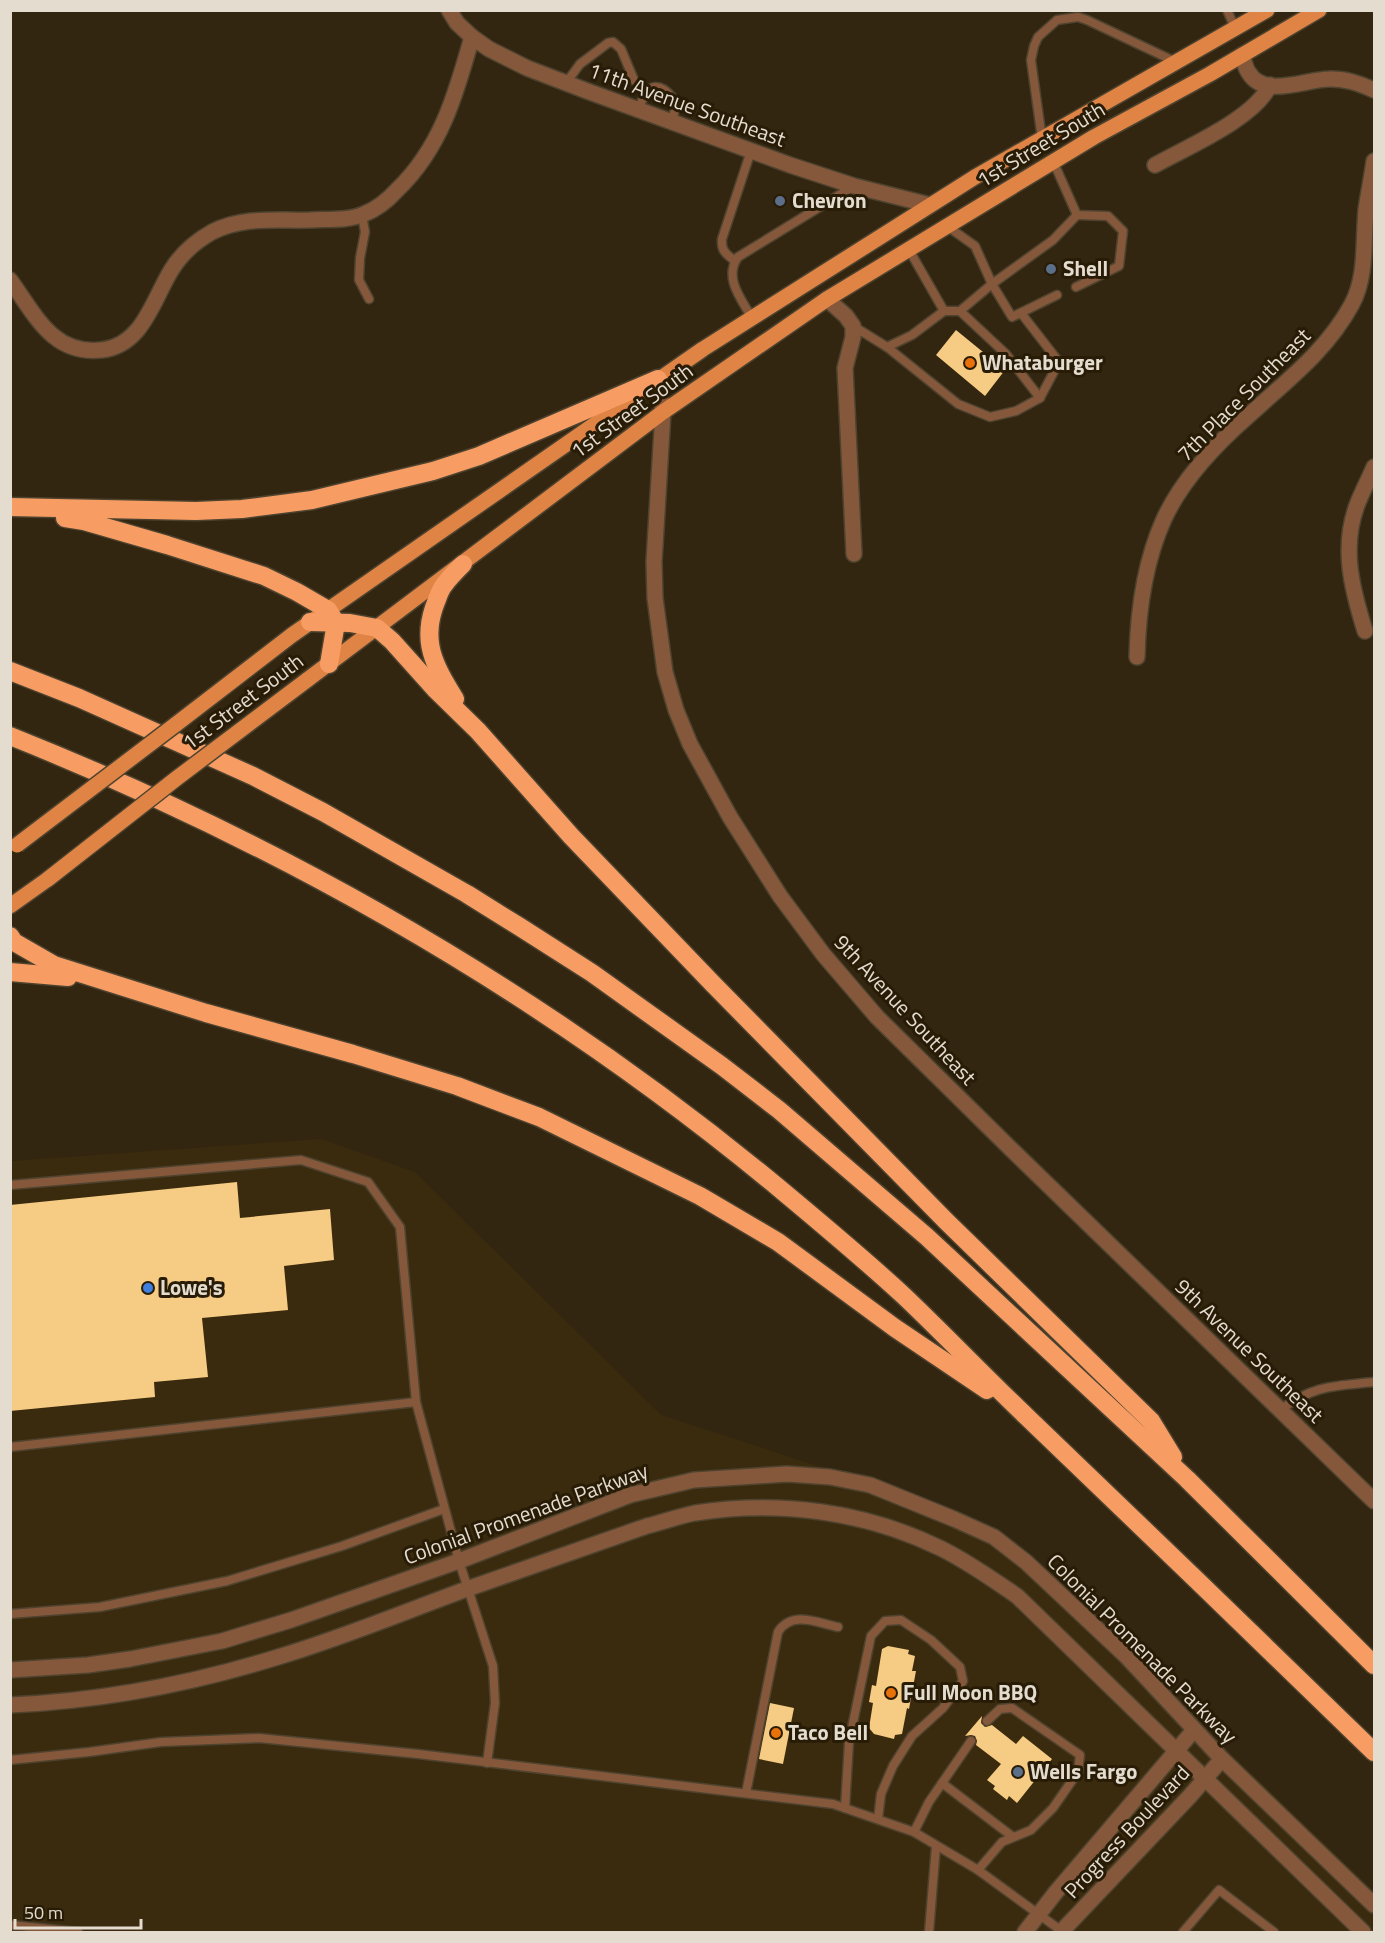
<svg xmlns="http://www.w3.org/2000/svg" width="1385" height="1943" font-family="'Titillium Web',sans-serif">
  <rect width="100%" height="100%" fill="#322611"/>
  <path fill="#3b2b0e" d="M321,1139L415,1172L661,1415L845,1475L1006,1538L1374,1891V1932H11V1161Z"/>
  <g fill="#f6cb83">
    <path d="M956,330L1005,370L985,396L936,355Z"/>
    <path d="M237,1182L240,1218L330,1209L334,1260L284,1266L288,1310L202,1318L208,1377L154,1382L155,1397L10,1411V1205Z"/>
    <path d="M888,1646L909,1650L908,1654L915,1656L912,1671H916L909,1709L907,1708L902,1734L895,1735L894,1739L874,1734L869,1728L873,1703L869,1702L872,1685L876,1686L882,1649Z"/>
    <path d="M770,1703L794,1708L783,1764L759,1759Z"/>
    <path d="M982,1716L981,1723L985,1727L992,1725L1016,1744L1023,1736L1052,1759L1017,1803L1009,1796L1007,1800L993,1789L995,1786L987,1780L1001,1764L976,1745L977,1741L975,1736L971,1735L965,1736Z"/>
  </g>
  <g fill="none" stroke-linecap="round" stroke-linejoin="round">
    <g stroke="#4e432f" stroke-width="11">
      <g id="service">
        <path d="M1227,10L1235,28"/>
        <path d="M566,83L580,64L608,43L613,42L621,49L634,80L646,92"/>
        <path d="M638,110C641,104 643,96 647,92C657,79 672,94 676,105L672,122"/>
        <path d="M1042,139L1031,60L1034,46L1038,37L1057,20L1078,17L1087,20L1176,62"/>
        <path d="M1053,161L1077,215L1108,216L1123,231L1119,266L1076,287"/>
        <path d="M362,215L365,232L360,258L359,280L369,299"/>
        <path d="M947,226L975,246L992,284L1012,317L1057,295"/>
        <path d="M908,248L944,311L912,335L887,347L958,404L990,417L1016,411L1040,398L1059,362L1021,313"/>
        <path d="M735,261C726,254 721,251 722,239L751,151"/>
        <path d="M944,311H960L992,284L1053,240L1077,215"/>
        <path d="M960,311L1006,354L1040,398"/>
        <path d="M752,318C742,300 723,278 738,257L854,186"/>
        <path d="M853,326L887,347"/>
        <path d="M10,1185L301,1160L368,1182L400,1227L416,1402"/>
        <path d="M1280,1410C1314,1385 1334,1386 1374,1382"/>
        <path d="M10,1447L416,1402L459,1561L493,1666L495,1703L487,1763"/>
        <path d="M10,1614L100,1607L227,1581L342,1546L444,1509"/>
        <path d="M10,1760L89,1752L161,1742L259,1738L418,1754L833,1804L914,1832L978,1870L1063,1932"/>
        <path d="M942,1783L1013,1837"/>
        <path d="M746,1793L778,1632C792,1610 818,1623 838,1627"/>
        <path d="M845,1808L849,1742L871,1636L885,1621L901,1620L931,1640L960,1667L963,1681L943,1708L912,1736L893,1766L881,1794L878,1819"/>
        <path d="M914,1832L929,1802L971,1741"/>
        <path d="M978,1870L1002,1842L1031,1830L1053,1808L1078,1772L1080,1755L1012,1708L1000,1709L987,1721"/>
        <path d="M10,1925L78,1932"/>
        <path d="M929,1932L936,1846"/>
        <path d="M1183,1932L1219,1890L1274,1932"/>
      </g>
    </g>
    <g stroke="#4e432f" stroke-width="18">
      <g id="minor">
        <path d="M449,10L457,23L472,37L489,49L527,68L587,91L790,165L854,186L930,205"/>
        <path d="M1242,55C1244,60 1245,68 1249,73C1265,99 1306,79 1329,79C1345,78 1360,84 1374,90"/>
        <path d="M1155,165C1187,147 1254,119 1270,85"/>
        <path d="M10,280C35,314 52,355 101,350C143,346 153,299 172,269C182,253 196,241 212,232C243,216 277,221 310,220C327,219 348,221 364,214C377,209 388,200 397,190C441,148 456,94 472,37"/>
        <path d="M827,299L846,316L853,326V337L845,368L854,554"/>
        <path d="M658,379L663,412L654,562L655,598L665,672L676,710L690,744L730,817L780,896L823,954L877,1017L1011,1149L1374,1501"/>
        <path d="M1365,631C1352,589 1341,548 1357,505C1362,492 1369,479 1374,467"/>
        <path d="M1137,657C1138,611 1145,561 1164,519C1182,480 1215,445 1247,417C1286,381 1326,352 1352,304C1367,276 1363,241 1366,210C1368,194 1372,177 1374,161"/>
        <path d="M10,1670L88,1665L130,1659L222,1641L291,1620L459,1561L630,1495L694,1480L787,1474L830,1477L870,1485L954,1519L994,1537L1026,1562L1126,1656L1222,1759L1374,1905"/>
        <path d="M10,1705C101,1701 191,1684 278,1657C342,1638 404,1612 467,1589C526,1568 587,1547 647,1526C663,1522 679,1516 695,1513C778,1500 864,1511 940,1548C967,1561 992,1579 1017,1596L1363,1932"/>
        <path d="M1025,1932L1056,1892L1194,1730"/>
        <path d="M1061,1932L1190,1796L1222,1759"/>
      </g>
    </g>
    <g stroke="#4e432f" stroke-width="18">
      <g id="primary">
        <path d="M307,680L663,412L827,299L1094,137L1210,74L1319,10"/>
        <path d="M175,725L292,635L703,349L975,177L1267,10"/>
        <path d="M10,906L48,879"/>
      </g>
    </g>
    <g stroke="#4e432f" stroke-width="21">
      <g id="motorway">
        <path d="M10,507L196,511L242,509L312,500L433,471L479,456L658,379"/>
        <path d="M65,518L84,521L167,545L264,576L297,592L328,610L336,623L329,664"/>
        <path d="M310,622L350,623L377,628L392,641L435,689L478,731L571,836L713,984L947,1222L1151,1421L1173,1457"/>
        <path d="M10,671L79,698L253,776L323,812L467,894L520,927L592,973L722,1066L779,1110L927,1237L1187,1479L1374,1665"/>
        <path d="M455,699C435,666 420,642 436,602C438,597 440,590 444,585C449,578 456,571 463,564"/>
        <path d="M10,736C288,847 550,998 780,1189C822,1224 864,1259 904,1296C946,1336 985,1377 1027,1417C1143,1528 1259,1640 1374,1752"/>
        <path d="M10,936L14,942L54,965L206,1013L353,1054L457,1086L539,1117L700,1196L778,1242L895,1328L987,1390"/>
        <path d="M10,972L68,977"/>
      </g>
    </g>
    <use href="#service" stroke="#85583b" stroke-width="8"/>
    <use href="#minor" stroke="#85583b" stroke-width="15"/>
    <use href="#primary" stroke="#e08445" stroke-width="15"/>
    <use href="#motorway" stroke="#f79d64" stroke-width="18"/>
    <g stroke="#4e432f" stroke-width="18" stroke-linecap="butt">
      <g id="primary-bridge">
        <path d="M17,845L175,725"/>
        <path d="M48,879L177,778L307,680"/>
      </g>
    </g>
    <use href="#primary-bridge" stroke="#e08445" stroke-width="15"/>
  </g>
  <g fill="#5c6f8a" stroke="#281c07" stroke-width="2">
    <circle cx="780" cy="201" r="6"/>
    <circle cx="1051" cy="269" r="6"/>
    <circle cx="1018" cy="1772" r="6"/>
  </g>
  <g fill="#e8710a" stroke="#281c07" stroke-width="2">
    <circle cx="970" cy="363" r="6"/>
    <circle cx="891" cy="1693" r="6"/>
    <circle cx="776" cy="1733" r="6"/>
  </g>
  <circle fill="#3f7fe0" stroke="#281c07" stroke-width="2" cx="148" cy="1288" r="6"/>
  <g text-anchor="middle" stroke-width="6" stroke-linejoin="round" paint-order="stroke">
    <g font-size="21" fill="#e4dccf" stroke="#281c07">
      <text transform="translate(687 105) rotate(20)" y="7">11th Avenue Southeast</text>
      <text transform="translate(1041 145) rotate(-31)" y="7">1st Street South</text>
      <text transform="translate(1244 395) rotate(-45)" y="7">7th Place Southeast</text>
      <text transform="translate(632 411) rotate(-36)" y="7">1st Street South</text>
      <text transform="translate(243 702) rotate(-37)" y="7">1st Street South</text>
      <text transform="translate(905 1010) rotate(47)" y="7">9th Avenue Southeast</text>
      <text transform="translate(1249 1351) rotate(44)" y="7">9th Avenue Southeast</text>
      <text transform="translate(526 1514) rotate(-20)" y="7">Colonial Promenade Parkway</text>
      <text transform="translate(1142 1649) rotate(45)" y="7">Colonial Promenade Parkway</text>
      <text transform="translate(1127 1832) rotate(-47)" y="7">Progress Boulevard</text>
    </g>
    <g font-size="21" font-weight="bold" fill="#e4dccf" stroke="#281c07" text-anchor="start">
      <text x="792" y="208">Chevron</text>
      <text x="1063" y="276">Shell</text>
      <text x="982" y="370">Whataburger</text>
      <text x="160" y="1295">Lowe's</text>
      <text x="903" y="1700">Full Moon BBQ</text>
      <text x="788" y="1740">Taco Bell</text>
      <text x="1030" y="1779">Wells Fargo</text>
    </g>
  </g>
  <rect width="1385" height="1943" fill="none" stroke="#e4dccf" stroke-width="24"/>
  <path d="M15 1919v9h126v-9" fill="none" stroke="#e4dccf" stroke-width="3"/>
  <text x="24" y="1919" font-size="18" fill="#e4dccf" stroke="#281c07" stroke-width="4.5" paint-order="stroke">50 m</text>
</svg>
